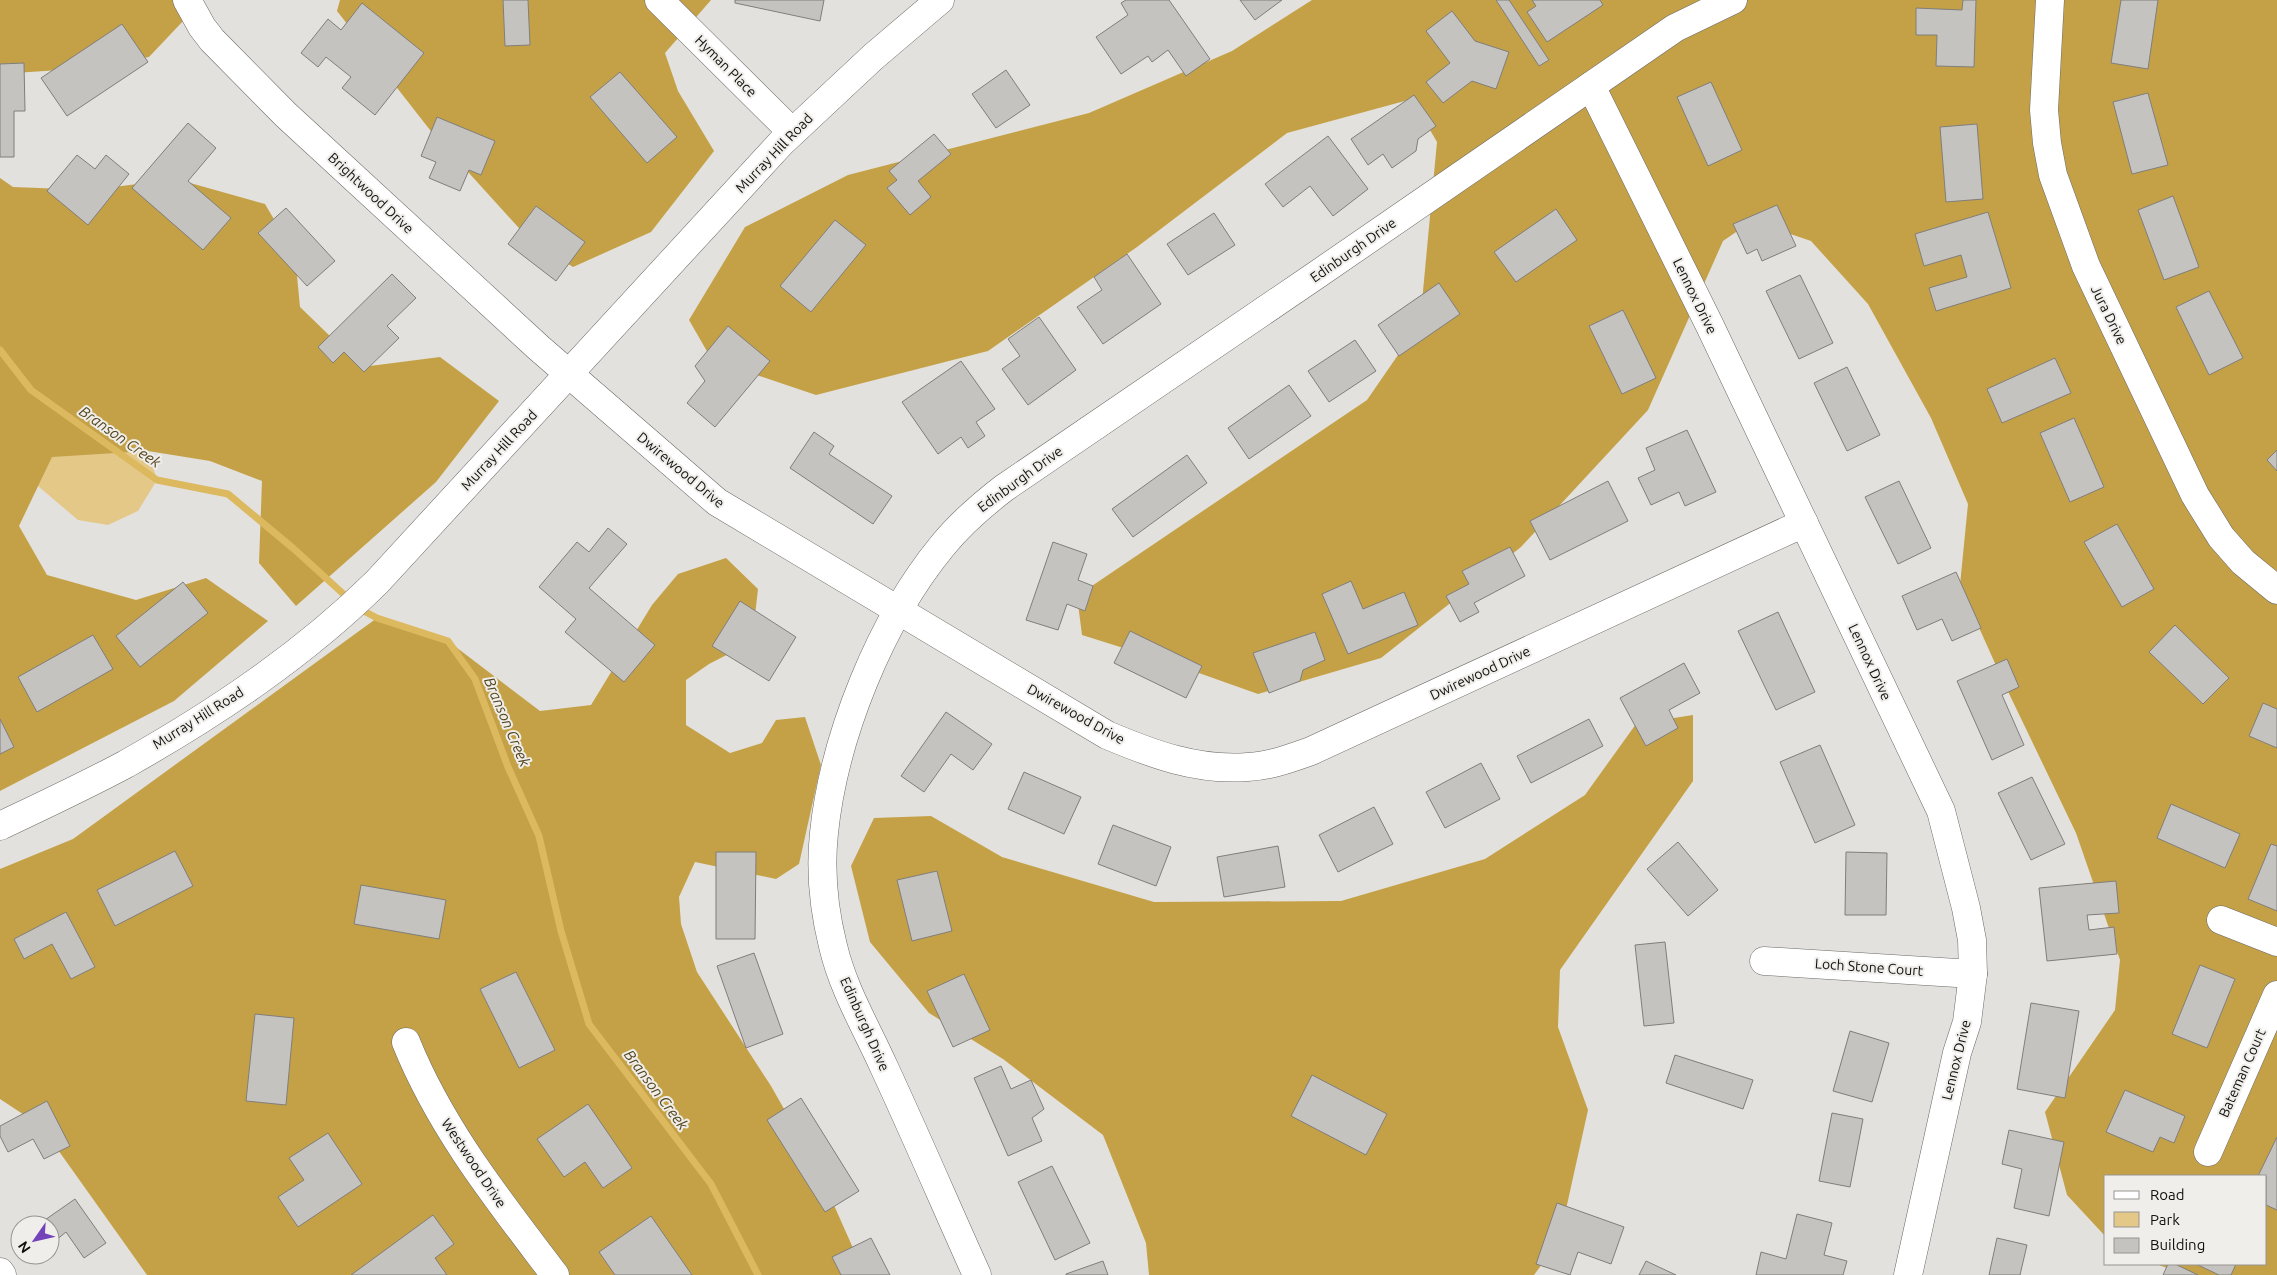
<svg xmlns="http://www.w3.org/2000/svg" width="2277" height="1275" font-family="Ubuntu,sans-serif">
  <rect width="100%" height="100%" fill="#e3e1dd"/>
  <path fill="#e3c888" d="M148,451L157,480L138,511L108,525L78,520L5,458Z"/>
  <g fill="#c4a146">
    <path d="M0,0H203L149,57L89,68L0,74Z"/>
    <path d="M340,0H711L665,53L678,91L714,151L651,232L573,267L528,238L430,130L337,11Z"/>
    <path d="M1312,0H2277V1275H2187L2156,1264H2266V1176H2106V1237L2067,1195L2045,1112L2115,1010L2120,960L2076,833L2002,679L1960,585L1968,504L1931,418L1868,304L1811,241L1752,221L1723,241L1648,410L1521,547L1381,658L1258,694L1168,662L1082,635L1077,596L1367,400L1420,323L1437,142L1412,99L1287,133L1137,247L988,351L816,395L712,360L689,320L745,227L848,175L1089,113L1232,51Z"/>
    <path d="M0,178L13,187L91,190L176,179L265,204L295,255L300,307L362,367L440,357L499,401L436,482L296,606L259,563L262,481L210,461L148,451L52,457L19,526L47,575L136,600L206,578L268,621L174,701L0,791Z"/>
    <path d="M726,558L758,589L752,642L709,664L686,680V725L730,753L762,743L776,720L805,717L821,765L799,864L776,879L695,862L679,897L681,924L697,972L771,1086L817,1167L865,1275H147L41,1126L0,1099V869L73,839L377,618L448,641L540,711L591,705L652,605L678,574Z"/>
    <path d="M1693,715V781L1560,970L1558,1027L1588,1110L1559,1241L1534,1275H1149L1146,1243L1103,1135L1003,1059L929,1013L870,942L851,866L874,818L931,816L1002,857L1154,902L1341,901L1485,859L1585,795L1636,724Z"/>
  </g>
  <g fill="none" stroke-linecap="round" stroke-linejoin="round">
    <g stroke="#dcb95f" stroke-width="7">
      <path d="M0,350L31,390L157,480L228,494L294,549L350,600"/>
      <path d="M358,608L377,618L448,641L475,679L508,767L539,836L561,931L589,1024L711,1184L758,1275"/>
    </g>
  </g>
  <g fill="#c5c3c0" stroke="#807e7b">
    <path d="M503,0H528L530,45L505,46Z"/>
    <path d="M735,0H824L820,21L735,3Z"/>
    <path d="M1126,0H1169L1210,59L1186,76L1168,50L1152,62L1148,56L1121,74L1096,37L1128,15L1121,3Z"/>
    <path d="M1240,0H1282L1255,20Z"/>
    <path d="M1496,0H1509L1549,60L1539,66Z"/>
    <path d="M1532,0H1600L1603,5L1547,42L1527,12L1536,6Z"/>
    <path d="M1963,0H1976L1974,67L1936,66L1937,35H1916V8L1962,10Z"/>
    <path d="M2121,0H2158L2148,69L2111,63Z"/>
    <path d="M362,3L424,53L375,115L342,88L351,77L326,57L318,67L301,53L328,19L341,30Z"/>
    <path d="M1452,11L1475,41L1509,52L1496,89L1472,81L1443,103L1426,82L1450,63L1426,31Z"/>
    <path d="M122,24L148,62L67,116L41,78Z"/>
    <path d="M24,63L25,111H14V157H0V64Z"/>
    <path d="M1006,70L1030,105L996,128L972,94Z"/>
    <path d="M620,72L677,137L647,163L590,97Z"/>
    <path d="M1711,82L1742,150L1708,166L1677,97Z"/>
    <path d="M2148,93L2168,165L2132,174L2113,102Z"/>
    <path d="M1414,95L1436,126L1418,139L1416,151L1392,168L1383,154L1368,165L1351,139Z"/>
    <path d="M437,117L495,141L481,175L469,170L460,191L429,178L436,162L421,156Z"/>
    <path d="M188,123L216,148L188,181L231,218L203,250L132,188Z"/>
    <path d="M1977,124L1983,199L1946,202L1940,127Z"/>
    <path d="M934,134L951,154L918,181L931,197L910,215L887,188L897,180L889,171Z"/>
    <path d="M1328,136L1368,189L1333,216L1310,186L1283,207L1265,184Z"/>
    <path d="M77,155L95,169L106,155L129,174L88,225L47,191Z"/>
    <path d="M2173,196L2199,267L2164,280L2138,210Z"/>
    <path d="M1777,205L1796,246L1762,261L1757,249L1747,254L1733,224Z"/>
    <path d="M536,206L585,242L556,281L508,244Z"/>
    <path d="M286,208L335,261L307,286L258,233Z"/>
    <path d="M1556,209L1577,240L1516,282L1494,252Z"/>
    <path d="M1988,212L2011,288L1936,311L1929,288L1967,277L1961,255L1924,266L1915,234Z"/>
    <path d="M1214,213L1235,245L1188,275L1167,244Z"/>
    <path d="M835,220L866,245L811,312L780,286Z"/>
    <path d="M1127,254L1161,304L1103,344L1077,307L1102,290L1094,277Z"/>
    <path d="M392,274L416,298L387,326L399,338L364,372L344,352L333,363L318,347Z"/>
    <path d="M1800,275L1833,343L1799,359L1766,291Z"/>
    <path d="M1439,283L1460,314L1399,356L1378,325Z"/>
    <path d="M2209,291L2243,358L2209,375L2176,307Z"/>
    <path d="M1623,310L1656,378L1622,394L1589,326Z"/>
    <path d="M1039,317L1076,370L1028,405L1002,369L1020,356L1008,339Z"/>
    <path d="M728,326L770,361L715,427L687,403L705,381L695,366Z"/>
    <path d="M1355,340L1376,371L1329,402L1308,371Z"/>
    <path d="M2055,358L2071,393L2002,423L1987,389Z"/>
    <path d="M961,361L995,409L976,422L985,436L968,448L961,437L938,454L902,402Z"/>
    <path d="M1847,367L1880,435L1847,451L1814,383Z"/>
    <path d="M1289,385L1311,416L1249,459L1228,428Z"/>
    <path d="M2074,418L2104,487L2070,502L2040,433Z"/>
    <path d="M1687,430L1716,492L1685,506L1679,492L1651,505L1638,478L1655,470L1646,448Z"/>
    <path d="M814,432L834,446L829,454L892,496L873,524L790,468Z"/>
    <path d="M2277,450V471L2267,460Z"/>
    <path d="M1187,455L1207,483L1133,537L1112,509Z"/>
    <path d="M1608,481L1628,521L1550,560L1530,521Z"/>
    <path d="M1899,481L1931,548L1898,564L1865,497Z"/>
    <path d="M2117,524L2154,589L2122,607L2084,542Z"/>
    <path d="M608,528L627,544L589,588L655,645L624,682L565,632L576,619L539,587L577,542L589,552Z"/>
    <path d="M1053,542L1087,554L1078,580L1093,586L1085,611L1067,604L1058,630L1026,620Z"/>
    <path d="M1510,547L1525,576L1474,603L1479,612L1460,622L1446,596L1469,584L1462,571Z"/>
    <path d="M1956,572L1981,628L1952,641L1942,619L1917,630L1902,596Z"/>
    <path d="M1351,581L1363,609L1404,592L1418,625L1348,654L1322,594Z"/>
    <path d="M183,582L208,613L140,667L116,636Z"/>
    <path d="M740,601L796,637L769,681L712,646Z"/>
    <path d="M1778,612L1815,692L1776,710L1738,631Z"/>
    <path d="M2175,625L2229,678L2203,704L2149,652Z"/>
    <path d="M1130,631L1202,666L1186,698L1114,663Z"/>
    <path d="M1315,632L1325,660L1303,670L1300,681L1269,693L1253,653Z"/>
    <path d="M93,635L113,669L37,712L18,677Z"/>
    <path d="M2007,659L2019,687L2002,695L2024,745L1992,760L1957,681Z"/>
    <path d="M1684,663L1700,693L1669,710L1678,728L1646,746L1620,698Z"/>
    <path d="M2263,703L2277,709V748L2249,736Z"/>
    <path d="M946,712L992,744L973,770L951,754L924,792L901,776Z"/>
    <path d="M0,719L14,747L0,754Z"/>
    <path d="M1589,719L1603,746L1531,783L1517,756Z"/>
    <path d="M1820,745L1855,825L1815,843L1780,762Z"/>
    <path d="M1481,763L1500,799L1445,828L1426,792Z"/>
    <path d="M1024,772L1081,797L1064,834L1008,809Z"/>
    <path d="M2032,777L2065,844L2031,860L1998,793Z"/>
    <path d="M2171,804L2240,834L2225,868L2157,838Z"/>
    <path d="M1374,807L1393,844L1338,872L1319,835Z"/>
    <path d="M1113,825L1171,847L1156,886L1098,864Z"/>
    <path d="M1678,842L1718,890L1688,916L1647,869Z"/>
    <path d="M2271,844L2277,846V911L2248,899Z"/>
    <path d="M1278,846L1285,887L1224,897L1217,857Z"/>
    <path d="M175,851L193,886L115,926L97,890Z"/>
    <path d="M716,852H756L755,939H716Z"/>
    <path d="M1846,852L1887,853L1886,915H1845Z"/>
    <path d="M937,871L952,931L912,941L897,880Z"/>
    <path d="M2116,881L2119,913L2087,915L2089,930L2114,927L2117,954L2047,961L2039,888Z"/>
    <path d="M361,885L446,900L439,939L354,924Z"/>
    <path d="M66,912L95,967L71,979L52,944L24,959L14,939Z"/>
    <path d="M1665,942L1674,1023L1644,1026L1635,945Z"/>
    <path d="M754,953L783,1034L746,1048L717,966Z"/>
    <path d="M2200,965L2235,979L2207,1048L2172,1034Z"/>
    <path d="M516,972L555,1050L519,1068L480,989Z"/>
    <path d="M964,974L990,1030L953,1047L927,991Z"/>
    <path d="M2031,1003L2079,1011L2065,1098L2017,1089Z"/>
    <path d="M255,1014L294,1018L286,1105L246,1101Z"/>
    <path d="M1850,1031L1889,1043L1872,1102L1833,1091Z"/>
    <path d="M1675,1055L1753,1080L1743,1109L1666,1083Z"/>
    <path d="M1001,1066L1011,1089L1031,1080L1044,1109L1032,1118L1042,1141L1008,1156L974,1078Z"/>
    <path d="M1312,1075L1387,1114L1366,1155L1291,1116Z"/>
    <path d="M2125,1090L2185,1116L2174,1143L2160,1137L2153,1152L2106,1132Z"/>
    <path d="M801,1098L859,1191L825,1212L767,1120Z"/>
    <path d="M47,1101L70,1146L44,1159L33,1139L8,1152L0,1136V1126Z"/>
    <path d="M588,1104L632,1168L603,1188L585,1162L564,1177L537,1139Z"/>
    <path d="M1832,1113L1863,1119L1850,1187L1819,1181Z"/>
    <path d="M2009,1130L2064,1142L2049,1216L2014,1208L2022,1169L2002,1164Z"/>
    <path d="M328,1133L362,1184L298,1227L278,1197L304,1180L289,1158Z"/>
    <path d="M2277,1137V1210L2266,1205V1176H2258Z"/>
    <path d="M1052,1166L1090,1243L1055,1260L1018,1182Z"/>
    <path d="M75,1199L106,1243L84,1258L66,1232L55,1241L50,1233V1225H44L42,1222Z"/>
    <path d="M1557,1203L1624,1227L1611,1264L1578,1252L1570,1275L1536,1264Z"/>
    <path d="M1797,1214L1832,1223L1824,1255L1847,1261L1843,1275H1756L1761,1252L1786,1259Z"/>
    <path d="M433,1215L454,1244L435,1258L447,1275H351Z"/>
    <path d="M651,1216L692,1275H615L599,1252Z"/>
    <path d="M871,1238L890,1275H841L832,1257Z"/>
    <path d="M1997,1238L2027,1245L2020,1275H1989Z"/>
    <path d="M1103,1261L1108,1275H1066V1274Z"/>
    <path d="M1646,1261L1676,1275H1639Z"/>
    <path d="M2168,1264H2175L2198,1275H2163Z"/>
    <path d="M2196,1264H2236L2231,1275H2219Z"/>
  </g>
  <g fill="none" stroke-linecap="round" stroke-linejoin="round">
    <g stroke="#6c6a67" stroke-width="29">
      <g id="street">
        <path d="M187,0L202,27L212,40L286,115L539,348L717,502L1107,735C1152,754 1197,771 1248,767C1270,766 1291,758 1311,751L1804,523"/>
        <path d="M659,0L792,132"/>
        <path d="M2050,0L2044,110L2047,143L2053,175L2086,266L2195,495L2221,537L2243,562L2277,590"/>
        <path d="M1591,86L1710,326L1941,811L1966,908L1972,940L1973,974L1967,1022L1957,1053L1908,1275"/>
        <path d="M0,826C42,806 85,786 126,764C216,713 303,655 377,582L781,143L873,57L940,0"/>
        <path d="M2221,920L2277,942"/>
        <path d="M1764,961L1973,974"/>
        <path d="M406,1042C441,1129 499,1201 555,1275"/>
        <path d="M2208,1152L2277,995"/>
        <path d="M0,1272L2,1275"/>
        <path d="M977,1275C946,1206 916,1136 884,1067C866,1027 843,989 833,946C824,910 820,870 824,833C834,736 881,620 943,545C961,523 982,505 1004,488L1315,276L1675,28L1733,0"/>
      </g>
    </g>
    <use href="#street" stroke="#fff" stroke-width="28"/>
  </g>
  <g text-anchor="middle" stroke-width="4" stroke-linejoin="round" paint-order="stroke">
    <g font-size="14" fill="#0f0f0d" stroke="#f0eeea">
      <text transform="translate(726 66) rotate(45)" y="5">Hyman Place</text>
      <text transform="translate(774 153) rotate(-46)" y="5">Murray Hill Road</text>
      <text transform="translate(371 193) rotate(43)" y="5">Brightwood Drive</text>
      <text transform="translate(1353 250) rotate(-35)" y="5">Edinburgh Drive</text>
      <text transform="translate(1695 296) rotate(64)" y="5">Lennox Drive</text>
      <text transform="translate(2109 315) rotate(64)" y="5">Jura Drive</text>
      <text transform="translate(499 450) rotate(-47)" y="5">Murray Hill Road</text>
      <text transform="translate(681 470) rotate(40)" y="5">Dwirewood Drive</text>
      <text transform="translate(1020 479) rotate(-36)" y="5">Edinburgh Drive</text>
      <text transform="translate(1870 662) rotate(65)" y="5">Lennox Drive</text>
      <text transform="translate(1480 673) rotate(-25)" y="5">Dwirewood Drive</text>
      <text transform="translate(1076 714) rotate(29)" y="5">Dwirewood Drive</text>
      <text transform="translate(198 718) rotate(-32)" y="5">Murray Hill Road</text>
      <text transform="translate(1869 967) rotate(4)" y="5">Loch Stone Court</text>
      <text transform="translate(865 1024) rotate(66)" y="5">Edinburgh Drive</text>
      <text transform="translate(1956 1060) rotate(-76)" y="5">Lennox Drive</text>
      <text transform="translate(2242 1073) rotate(-66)" y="5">Bateman Court</text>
      <text transform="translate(474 1163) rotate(56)" y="5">Westwood Drive</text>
    </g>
    <g font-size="15" font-style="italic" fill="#54451e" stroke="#f0eeea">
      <text transform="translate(120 437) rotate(35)" y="5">Branson Creek</text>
      <text transform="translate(507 722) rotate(67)" y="5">Branson Creek</text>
      <text transform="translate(656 1090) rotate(53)" y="5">Branson Creek</text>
    </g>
  </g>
  <rect x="2104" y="1175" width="162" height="90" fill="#f0eeea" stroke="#969592"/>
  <rect x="2114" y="1191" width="25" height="8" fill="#ffffff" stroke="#969592"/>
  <text x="2150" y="1200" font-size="15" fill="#0f0f0d">Road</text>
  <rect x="2114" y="1212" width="25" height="15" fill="#e3c888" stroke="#969592"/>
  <text x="2150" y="1225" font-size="15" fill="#0f0f0d">Park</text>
  <rect x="2114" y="1238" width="25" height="15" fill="#c5c3c0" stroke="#969592"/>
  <text x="2150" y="1250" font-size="15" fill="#0f0f0d">Building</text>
  <g transform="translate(35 1240) rotate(236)"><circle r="24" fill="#f0eeea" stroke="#969592"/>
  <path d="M0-4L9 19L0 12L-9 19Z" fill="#7343ba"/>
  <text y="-8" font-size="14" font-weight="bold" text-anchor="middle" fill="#0f0f0d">N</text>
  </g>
</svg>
